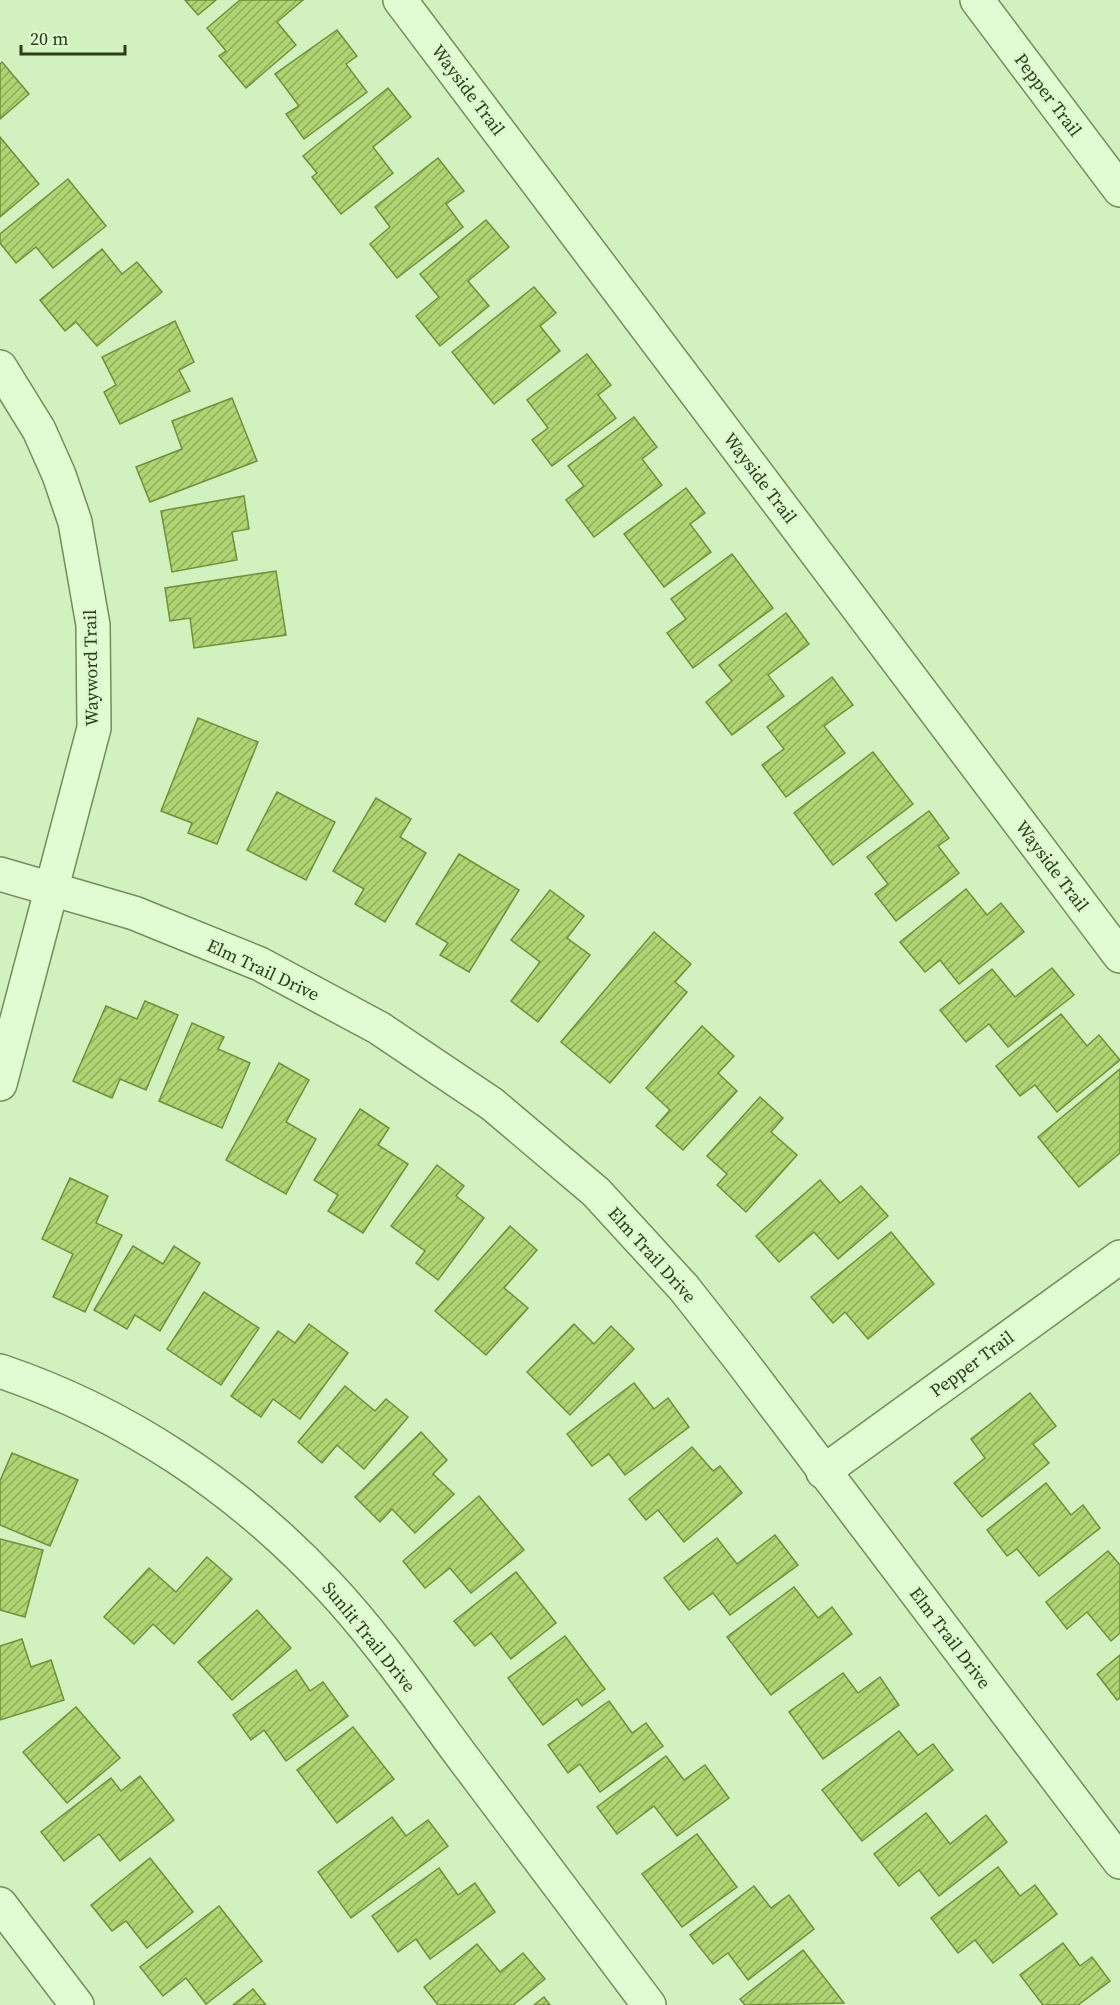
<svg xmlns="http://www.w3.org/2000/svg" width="1120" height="2005" font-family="'Source Serif 4',serif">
  <defs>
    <pattern id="building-hatch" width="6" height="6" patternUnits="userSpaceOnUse" patternTransform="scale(1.5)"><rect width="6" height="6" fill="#b0d471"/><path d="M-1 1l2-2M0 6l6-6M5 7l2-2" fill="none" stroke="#90ad5c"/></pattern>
  </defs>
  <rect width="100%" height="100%" fill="#d1f2bf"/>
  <g fill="url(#building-hatch)" stroke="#718f39" stroke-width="1.5">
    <path d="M185,0H216L198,15Z"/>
    <path d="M240,0H303L277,22L296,45L246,88L219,56L226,51L207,28Z"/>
    <path d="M337,30L357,56L346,64L367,92L304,139L286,114L299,106L275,74Z"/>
    <path d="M2,62L29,94L0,119V64Z"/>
    <path d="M388,88L411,117L373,147L393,173L341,214L312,177L317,173L303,156Z"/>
    <path d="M0,137L39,184L0,217Z"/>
    <path d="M438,158L464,191L446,204L463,227L397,278L370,244L390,227L375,207Z"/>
    <path d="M68,179L106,226L53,268L36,247L16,263L0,243V234Z"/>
    <path d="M486,220L509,247L468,281L489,306L440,346L416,316L439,297L420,274Z"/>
    <path d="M102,249L122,274L137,262L162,292L97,346L76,322L65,331L40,300Z"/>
    <path d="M534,287L556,313L540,326L560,351L494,404L452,352Z"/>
    <path d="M175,321L194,362L179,370L190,391L120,424L104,392L116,385L102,357Z"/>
    <path d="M587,354L611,385L598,395L616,418L552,466L532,440L548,428L527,400Z"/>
    <path d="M232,398L257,461L150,502L136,467L182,449L172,421Z"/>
    <path d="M634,417L657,447L642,459L662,485L594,537L566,500L584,486L568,466Z"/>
    <path d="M686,488L705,513L690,524L711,552L664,587L624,534Z"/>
    <path d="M244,496L249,529L232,532L237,560L172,572L161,511Z"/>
    <path d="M732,554L773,608L693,668L667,633L686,619L671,599Z"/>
    <path d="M276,571L286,635L194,648L190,618L170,621L165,588Z"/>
    <path d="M786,613L809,644L768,675L784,696L732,735L706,702L732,681L719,665Z"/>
    <path d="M832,677L853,705L824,726L845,753L786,797L762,765L784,749L767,727Z"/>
    <path d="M198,718L258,742L217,844L188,833L192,823L161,811Z"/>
    <path d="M873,752L913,804L833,865L794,813Z"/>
    <path d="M277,792L335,822L306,880L247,850Z"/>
    <path d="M376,798L411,819L400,837L426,853L385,922L355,904L364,889L333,871Z"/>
    <path d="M929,811L949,838L938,846L959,873L896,921L875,894L888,884L867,857Z"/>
    <path d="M459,854L519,890L469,972L440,955L448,943L416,924Z"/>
    <path d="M966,889L987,915L1001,903L1024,932L959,984L940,960L925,972L900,942Z"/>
    <path d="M550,890L584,916L567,938L590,955L538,1022L511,1001L540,962L511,940Z"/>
    <path d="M654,932L691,964L675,982L687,992L610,1083L561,1042Z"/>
    <path d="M1052,968L1074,995L1008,1047L989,1024L966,1042L940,1010L992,969L1015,997Z"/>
    <path d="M145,1001L178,1015L146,1090L120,1079L112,1098L73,1081L106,1006L137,1019Z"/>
    <path d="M1061,1014L1087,1046L1099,1035L1120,1060L1057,1112L1035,1085L1020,1096L996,1066Z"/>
    <path d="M192,1023L224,1037L218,1049L250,1063L222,1128L159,1101Z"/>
    <path d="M702,1026L734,1056L718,1073L737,1091L683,1150L656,1126L670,1110L646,1088Z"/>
    <path d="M279,1063L309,1080L286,1122L316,1139L286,1194L226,1160Z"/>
    <path d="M1120,1069V1153L1079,1187L1038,1137Z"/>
    <path d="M760,1097L783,1118L771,1132L797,1155L746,1212L717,1185L727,1174L707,1156Z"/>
    <path d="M360,1109L389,1128L378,1145L408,1164L363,1233L328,1211L338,1195L314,1180Z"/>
    <path d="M437,1165L464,1186L456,1196L484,1218L438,1280L416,1263L425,1251L391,1226Z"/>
    <path d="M70,1178L108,1196L96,1223L122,1235L85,1312L53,1297L73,1254L42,1239Z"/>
    <path d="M820,1180L840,1203L861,1186L888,1216L838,1259L814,1232L779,1262L756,1236Z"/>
    <path d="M510,1226L537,1250L504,1288L528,1308L486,1355L435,1311Z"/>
    <path d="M891,1232L934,1284L868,1339L845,1312L833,1323L811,1297Z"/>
    <path d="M133,1246L163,1264L174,1246L200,1263L160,1331L135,1315L127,1329L94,1310Z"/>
    <path d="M204,1292L259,1328L221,1385L167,1349Z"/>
    <path d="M309,1324L348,1353L300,1419L273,1399L261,1417L231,1396L278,1331L295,1343Z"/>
    <path d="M574,1324L594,1344L611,1326L634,1349L570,1415L527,1372Z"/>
    <path d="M634,1383L654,1409L668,1398L689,1427L625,1475L609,1454L592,1466L567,1434Z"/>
    <path d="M345,1386L375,1411L386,1399L408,1417L364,1469L337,1445L322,1463L298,1442Z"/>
    <path d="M1030,1393L1056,1426L1033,1444L1049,1463L982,1517L954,1483L985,1458L971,1439Z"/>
    <path d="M421,1432L447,1460L433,1474L454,1494L415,1533L392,1509L380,1522L355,1497Z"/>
    <path d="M692,1447L713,1471L720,1466L742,1493L684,1542L658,1510L646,1520L629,1499Z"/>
    <path d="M12,1453L78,1480L50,1546L0,1525V1481Z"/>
    <path d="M1046,1483L1071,1515L1083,1505L1100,1528L1039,1576L1017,1549L1007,1556L987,1530Z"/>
    <path d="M479,1496L524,1550L471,1593L450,1568L425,1588L403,1561Z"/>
    <path d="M775,1535L798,1565L730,1615L713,1593L689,1610L664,1578L717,1538L737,1564Z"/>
    <path d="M0,1539L43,1550L25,1617L0,1610Z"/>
    <path d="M1108,1551L1120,1565V1633L1111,1641L1087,1612L1067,1629L1046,1602Z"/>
    <path d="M207,1557L232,1579L174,1644L153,1624L134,1644L104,1617L149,1568L176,1592Z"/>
    <path d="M516,1572L556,1623L511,1659L491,1633L475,1646L454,1621Z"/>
    <path d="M794,1587L818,1618L832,1607L852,1634L771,1695L727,1637Z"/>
    <path d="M257,1610L291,1648L232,1700L198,1662Z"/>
    <path d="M565,1636L605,1689L582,1706L577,1699L543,1725L508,1678Z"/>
    <path d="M22,1639L31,1667L51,1660L64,1700L0,1720V1646Z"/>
    <path d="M1120,1655V1698L1117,1700L1097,1674Z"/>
    <path d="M296,1670L310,1691L323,1682L348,1716L286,1761L264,1730L251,1740L233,1715Z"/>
    <path d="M843,1673L858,1693L880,1677L899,1705L823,1759L789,1712Z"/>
    <path d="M609,1701L632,1733L646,1723L663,1746L600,1792L580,1764L568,1773L548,1745Z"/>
    <path d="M76,1707L120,1758L67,1803L23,1752Z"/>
    <path d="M353,1727L394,1779L337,1823L297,1770Z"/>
    <path d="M899,1731L918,1755L933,1744L953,1770L862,1841L822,1790Z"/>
    <path d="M666,1756L684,1780L705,1765L729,1798L677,1836L654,1806L617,1834L597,1807Z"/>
    <path d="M140,1776L174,1820L120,1861L99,1834L64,1861L41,1832L111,1778L121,1791Z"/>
    <path d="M926,1813L950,1844L986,1815L1007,1842L939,1896L919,1870L899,1886L874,1854Z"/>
    <path d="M392,1817L406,1836L428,1820L448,1846L351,1918L318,1872Z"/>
    <path d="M697,1834L737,1887L682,1927L642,1874Z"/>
    <path d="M150,1858L193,1912L147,1948L126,1921L112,1931L91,1905Z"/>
    <path d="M998,1867L1020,1896L1035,1885L1057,1914L993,1963L975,1940L958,1953L931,1918Z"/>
    <path d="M439,1868L458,1895L475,1883L495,1912L430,1959L416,1939L398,1952L372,1916Z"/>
    <path d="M754,1886L771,1908L789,1895L814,1929L748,1980L728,1953L713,1964L690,1935Z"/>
    <path d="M219,1906L262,1961L206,2004L186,1978L163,1996L140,1967Z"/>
    <path d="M1063,1943L1080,1966L1092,1957L1110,1981L1078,2005H1043L1020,1975Z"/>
    <path d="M477,1944L500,1972L523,1953L545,1979L513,2005H438L424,1987Z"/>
    <path d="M803,1950L844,2003L745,2005L740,1999Z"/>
    <path d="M253,1989L266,2005H233Z"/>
    <path d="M544,1997L550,2005H534Z"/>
  </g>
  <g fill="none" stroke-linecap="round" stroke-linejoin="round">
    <g stroke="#728d55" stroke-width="36">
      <g id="minor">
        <path d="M400,0L1120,956"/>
        <path d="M977,0L1120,190"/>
        <path d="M0,367L39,430L59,475L75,522L93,625L94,728L0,1084"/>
        <path d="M0,1371C125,1413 237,1488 327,1584C379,1639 422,1703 467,1763C528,1844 588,1924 649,2005"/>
        <path d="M823,1472L1120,1257"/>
        <path d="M0,1904L77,2005"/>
      </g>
    </g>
    <g stroke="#728d55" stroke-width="36">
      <path id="tertiary" d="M0,874L134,913L260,964L379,1028L492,1104L596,1192L684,1288L739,1358L1120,1862"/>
    </g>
    <use href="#minor" stroke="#e1fcd3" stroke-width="33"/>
    <use href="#tertiary" stroke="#e1fcd3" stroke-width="33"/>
  </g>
  <g text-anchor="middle" stroke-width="5" stroke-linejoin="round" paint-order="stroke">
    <g font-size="18" fill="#2d3b1b" stroke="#ddf9cf">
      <text transform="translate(468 90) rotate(53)" y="6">Wayside Trail</text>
      <text transform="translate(1048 95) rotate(53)" y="6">Pepper Trail</text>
      <text transform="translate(760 478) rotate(53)" y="6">Wayside Trail</text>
      <text transform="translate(91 668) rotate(-91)" y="6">Wayword Trail</text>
      <text transform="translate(1052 866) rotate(53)" y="6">Wayside Trail</text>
      <text transform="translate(263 970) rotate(25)" y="6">Elm Trail Drive</text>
      <text transform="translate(652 1255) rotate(48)" y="6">Elm Trail Drive</text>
      <text transform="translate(972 1364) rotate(-36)" y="6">Pepper Trail</text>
      <text transform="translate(369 1637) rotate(51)" y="6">Sunlit Trail Drive</text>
      <text transform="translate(950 1638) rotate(53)" y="6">Elm Trail Drive</text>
    </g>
  </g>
  <path d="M21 45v9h104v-9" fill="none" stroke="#2d3b1b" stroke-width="3"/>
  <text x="30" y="45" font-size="18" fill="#2d3b1b" stroke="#ddf9cf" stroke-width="4.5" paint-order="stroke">20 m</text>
</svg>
